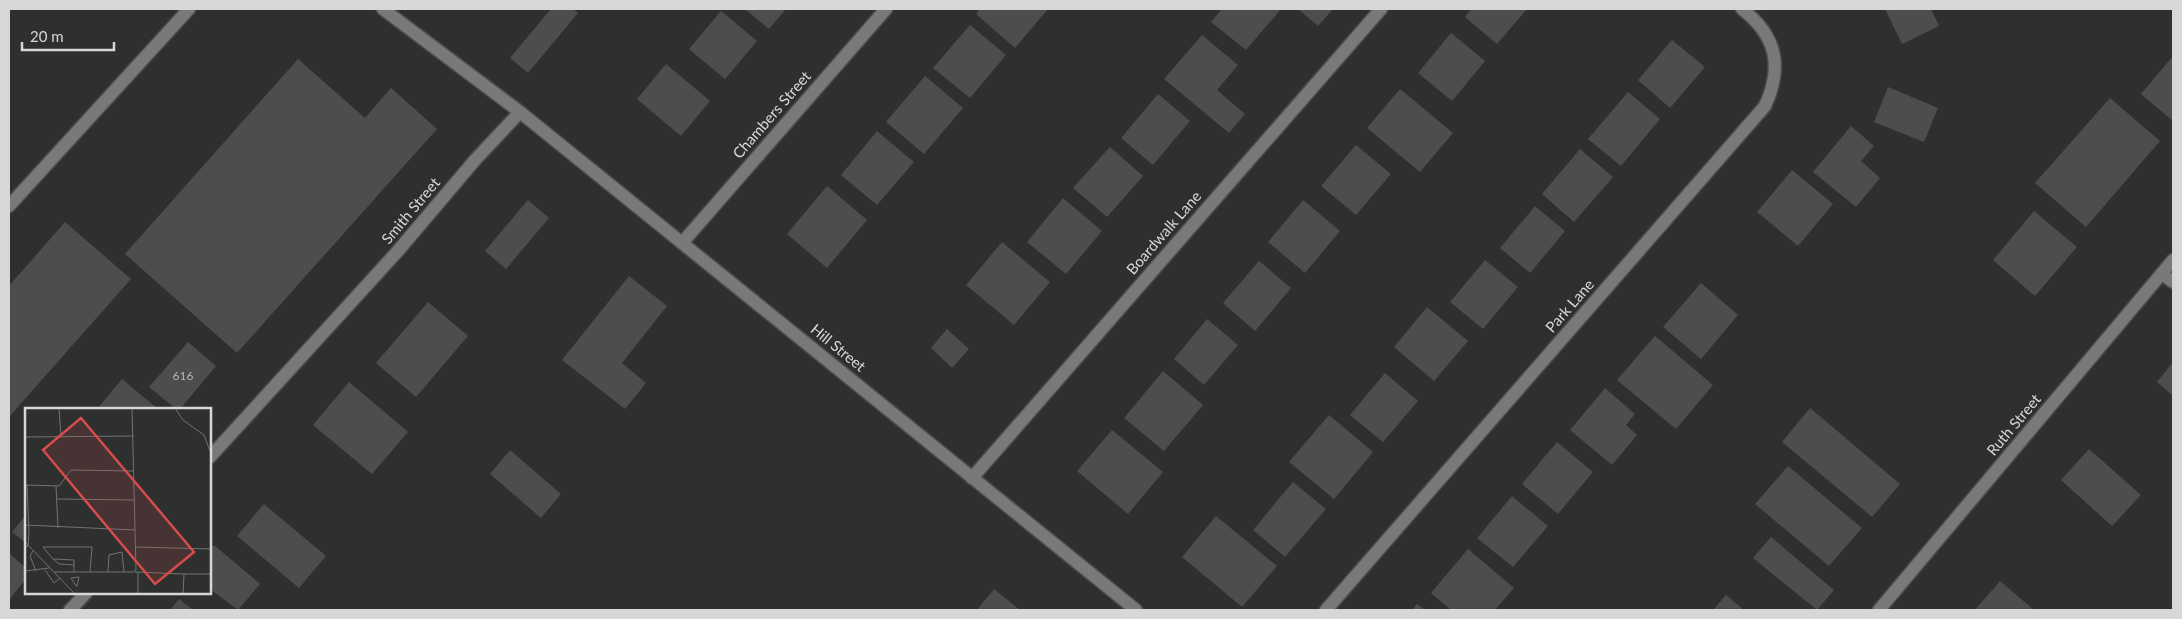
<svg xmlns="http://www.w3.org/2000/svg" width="2182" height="619" font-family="Lato,sans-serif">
  <rect width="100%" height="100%" fill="#2e302f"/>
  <g fill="#4f4c4d">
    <path d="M551,9H573L578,13L528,73L510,58Z"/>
    <path d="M745,9H786L769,29Z"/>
    <path d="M980,9H1048L1015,48L976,14Z"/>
    <path d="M1222,9H1281L1246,50L1211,22Z"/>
    <path d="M1298,9H1333L1318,26Z"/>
    <path d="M1471,9H1527L1497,44L1465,17Z"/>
    <path d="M1885,9H1931L1939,26L1902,44Z"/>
    <path d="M721,11L757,41L725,79L689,49Z"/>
    <path d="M970,25L1006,55L970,98L933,68Z"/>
    <path d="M1451,33L1485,61L1452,101L1418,73Z"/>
    <path d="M1202,35L1238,65L1217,90L1245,114L1229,133L1164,79Z"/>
    <path d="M1672,40L1705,67L1670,108L1638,80Z"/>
    <path d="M2173,56V121L2141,94Z"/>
    <path d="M298,59L365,118L391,88L437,129L237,353L125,254Z"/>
    <path d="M666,64L710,101L681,136L637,99Z"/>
    <path d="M925,76L963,108L924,154L886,122Z"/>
    <path d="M1888,87L1938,108L1924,142L1874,122Z"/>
    <path d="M1400,89L1453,133L1420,172L1367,128Z"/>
    <path d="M1628,92L1660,119L1621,166L1588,139Z"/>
    <path d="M1158,94L1190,121L1153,165L1121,138Z"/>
    <path d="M2110,98L2160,141L2086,227L2035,183Z"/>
    <path d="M1851,126L1874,146L1861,161L1880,178L1856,207L1813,172Z"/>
    <path d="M877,131L914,162L877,205L841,175Z"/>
    <path d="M1356,145L1391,174L1356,215L1321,186Z"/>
    <path d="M1110,147L1143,176L1107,217L1073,188Z"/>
    <path d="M1580,149L1613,177L1574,222L1542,194Z"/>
    <path d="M1792,170L1833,204L1798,246L1757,212Z"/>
    <path d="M827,186L867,220L827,268L787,234Z"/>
    <path d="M1063,198L1102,231L1066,274L1027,242Z"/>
    <path d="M528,200L549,218L506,269L485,251Z"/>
    <path d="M1303,200L1340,231L1305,273L1268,242Z"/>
    <path d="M1535,206L1565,231L1530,273L1500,248Z"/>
    <path d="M2034,211L2077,247L2035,296L1993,260Z"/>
    <path d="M65,222L131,279L9,417V286Z"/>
    <path d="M1002,242L1050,282L1014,325L966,285Z"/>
    <path d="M1485,260L1518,287L1483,329L1450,302Z"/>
    <path d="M1259,261L1291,288L1255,331L1223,303Z"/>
    <path d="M629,276L667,306L622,363L646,383L625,409L562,360Z"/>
    <path d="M1701,283L1738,315L1701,359L1663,327Z"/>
    <path d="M428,302L468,336L416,397L376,363Z"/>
    <path d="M1427,307L1468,341L1434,381L1394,347Z"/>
    <path d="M1207,319L1238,345L1204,385L1174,359Z"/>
    <path d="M947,329L969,349L952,368L931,348Z"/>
    <path d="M1655,336L1713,385L1676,429L1617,380Z"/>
    <path d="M188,342L216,366L180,409H176L149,387Z"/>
    <path d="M2173,362V396L2157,382Z"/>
    <path d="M1163,371L1203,405L1164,451L1124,418Z"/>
    <path d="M1385,373L1418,401L1383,442L1350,415Z"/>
    <path d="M122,379L158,409H97Z"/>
    <path d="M349,382L408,432L372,474L313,425Z"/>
    <path d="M1605,388L1635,414L1626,425L1637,435L1612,465L1570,430Z"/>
    <path d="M1810,408L1900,484L1872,517L1782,442Z"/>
    <path d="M1329,415L1373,452L1334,499L1289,462Z"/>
    <path d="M1112,430L1163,472L1128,514L1077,471Z"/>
    <path d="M1557,442L1593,472L1558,514L1522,484Z"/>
    <path d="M2089,449L2141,495L2112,526L2061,480Z"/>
    <path d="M510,450L561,494L541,518L490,474Z"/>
    <path d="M1788,466L1862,528L1829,566L1755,504Z"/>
    <path d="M1293,482L1326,509L1285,557L1253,530Z"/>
    <path d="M1512,496L1548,526L1513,567L1477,538Z"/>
    <path d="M264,504L326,556L299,588L237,536Z"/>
    <path d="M26,515V543L12,532Z"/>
    <path d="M1216,516L1277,566L1242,607L1182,557Z"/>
    <path d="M1771,537L1834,590L1817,610L1753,558Z"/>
    <path d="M214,545L260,584L238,610L210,589V550Z"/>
    <path d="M1468,549L1514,588L1495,610H1451L1431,593Z"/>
    <path d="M9,553L26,568V579L9,600Z"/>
    <path d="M2000,581L2034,610H1975Z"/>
    <path d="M994,589L1020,610H977Z"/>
    <path d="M1726,595L1744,610H1713Z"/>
    <path d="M179,599L193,610H170Z"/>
    <path d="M1417,604L1425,610H1412Z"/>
  </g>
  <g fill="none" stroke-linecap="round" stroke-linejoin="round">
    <g stroke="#4c4e4d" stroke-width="15">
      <g id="minor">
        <path d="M383,9L520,112L1136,610"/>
        <path d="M9,206L189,9"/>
        <path d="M682,243L886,9"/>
        <path d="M2162,274L2173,282"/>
        <path d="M210,457L397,252L475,160L520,112"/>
        <path d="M972,478L1381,9"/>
        <path d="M70,610L86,593"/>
        <path d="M1326,610L1765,106C1783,67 1777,36 1742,9"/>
        <path d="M1879,610L2173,260"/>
      </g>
    </g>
    <use href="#minor" stroke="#777a78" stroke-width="12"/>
  </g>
  <g text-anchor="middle" stroke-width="4" stroke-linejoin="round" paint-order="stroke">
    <g font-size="12" fill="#b4b5b4">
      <text x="183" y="380">616</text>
    </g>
    <g font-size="15" fill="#d6d8d7" stroke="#2e302f">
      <text transform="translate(772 115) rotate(-49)" y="5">Chambers Street</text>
      <text transform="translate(411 211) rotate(-50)" y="5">Smith Street</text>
      <text transform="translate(1164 233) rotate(-49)" y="5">Boardwalk Lane</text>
      <text transform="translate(1570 306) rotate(-49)" y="5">Park Lane</text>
      <text transform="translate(838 348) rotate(39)" y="5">Hill Street</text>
      <text transform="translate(2014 425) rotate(-50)" y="5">Ruth Street</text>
    </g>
  </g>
  <g transform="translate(25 408)">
    <rect width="186" height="186" fill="#2e302f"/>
    <path fill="none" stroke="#717372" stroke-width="1" d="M34,0L36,29M150,0L158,12L179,27L187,48M0,29L109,28M0,77L34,78L46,62L109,63M31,78L33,120M32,91L110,92M0,117L110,122M0,134L50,186M0,139L3,138L4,123L2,77M110,139L187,141M8,143L5,148L11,163M28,151L34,156L49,157M20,162L29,175L35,170M0,163L24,160M29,164H108L111,162L107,0M49,164V152L28,151L18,139H67L65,164M83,164L84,147L97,144L99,164M110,164L159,166M52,178L54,169L46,170L52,179M113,186V164M158,186L159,166H187"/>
    <path fill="#d64b4b" fill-opacity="0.15" stroke="#d64b4b" stroke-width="2.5" d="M56,10L169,144L130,176L18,42Z"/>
    <rect width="186" height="186" fill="none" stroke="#d6d8d7" stroke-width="2.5"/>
  </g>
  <rect width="2182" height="619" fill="none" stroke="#d6d8d7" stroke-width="20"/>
  <path d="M22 42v8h92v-8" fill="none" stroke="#d6d8d7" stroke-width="2.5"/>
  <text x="30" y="42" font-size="15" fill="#d6d8d7" stroke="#2e302f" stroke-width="4" paint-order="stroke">20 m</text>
</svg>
